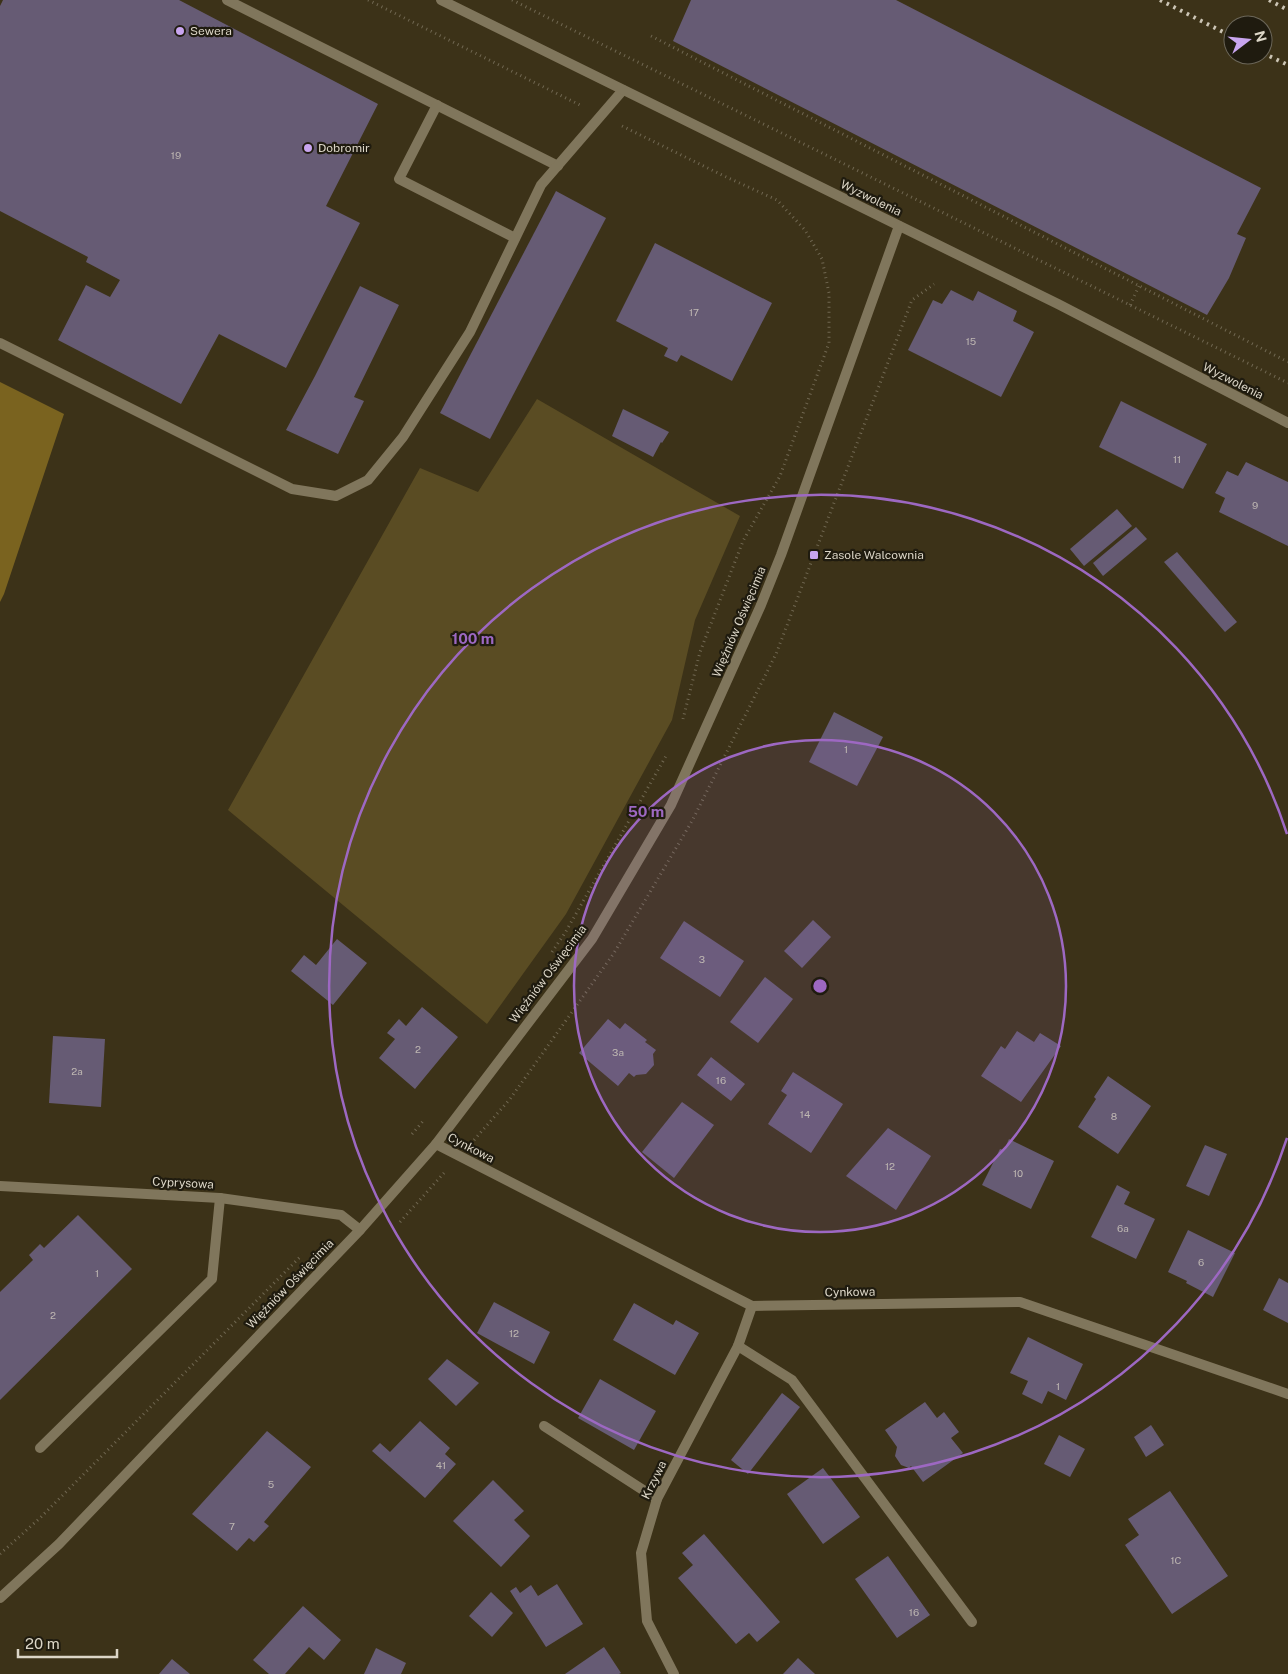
<svg xmlns="http://www.w3.org/2000/svg" width="1288" height="1674" font-family="'Public Sans',sans-serif">
  <rect width="100%" height="100%" fill="#3c3218"/>
  <path fill="#5a4c23" d="M537,399L740,516L695,620L672,720L566,914L487,1024L228,810L420,468L478,492Z"/>
  <path fill="#7a631f" d="M0,382L64,414L4,594L0,602Z"/>
  <g fill="#665b74">
    <path d="M3,0H179L378,104L326,206L360,223L286,368L219,334L181,404L58,340L86,285L110,297L120,280L86,262L88,257L0,211V6Z"/>
    <path d="M691,0H896L1261,188L1237,234L1246,238L1229,278L1207,315L673,41Z"/>
    <path d="M556,191L606,218L490,439L440,413Z"/>
    <path d="M655,243L772,303L732,381L681,355L677,362L664,356L668,348L616,321Z"/>
    <path d="M360,286L399,305L354,397L364,401L338,454L286,430L315,376Z"/>
    <path d="M951,290L973,301L978,291L1017,311L1013,321L1034,332L1001,397L908,350L933,300L942,304Z"/>
    <path d="M1121,401L1207,444L1183,489L1099,447Z"/>
    <path d="M623,409L669,432L662,443L661,442L653,457L612,436Z"/>
    <path d="M1246,462L1288,482V546L1219,512L1225,498L1215,493L1227,471L1238,476Z"/>
    <path d="M1117,509L1132,526L1084,566L1070,549Z"/>
    <path d="M1136,527L1147,539L1103,576L1093,563Z"/>
    <path d="M1177,552L1237,622L1225,632L1164,562Z"/>
    <path d="M834,712L883,737L857,786L809,762Z"/>
    <path d="M813,920L831,937L802,968L784,951Z"/>
    <path d="M684,921L744,961L720,997L660,958Z"/>
    <path d="M337,939L367,963L333,1005L291,971L304,955L316,965Z"/>
    <path d="M765,977L793,999L758,1043L730,1022Z"/>
    <path d="M422,1007L458,1037L415,1089L379,1058L395,1039L387,1033L399,1019L406,1026Z"/>
    <path d="M608,1019L620,1029L625,1023L647,1040L645,1042L656,1050L653,1054L654,1065L646,1074L636,1075L634,1077L629,1073L618,1086L579,1053Z"/>
    <path d="M1017,1031L1034,1042L1040,1033L1061,1046L1021,1102L981,1076L1001,1046L1005,1049Z"/>
    <path d="M53,1036L105,1039L101,1107L49,1103Z"/>
    <path d="M711,1057L745,1084L731,1101L697,1075Z"/>
    <path d="M793,1072L843,1104L811,1153L768,1124L787,1095L781,1091Z"/>
    <path d="M1108,1076L1151,1106L1118,1154L1078,1127L1096,1099L1094,1097Z"/>
    <path d="M682,1102L714,1125L674,1178L642,1152Z"/>
    <path d="M888,1128L931,1156L896,1210L846,1176Z"/>
    <path d="M1009,1139L1054,1161L1031,1209L982,1185L1000,1149L1004,1150Z"/>
    <path d="M1205,1145L1227,1154L1209,1196L1186,1186Z"/>
    <path d="M1117,1185L1130,1192L1124,1204L1155,1219L1136,1259L1091,1237Z"/>
    <path d="M78,1215L132,1269L0,1400V1292L33,1260L29,1255L40,1244L44,1248Z"/>
    <path d="M1188,1230L1235,1253L1213,1297L1186,1283L1187,1281L1168,1272Z"/>
    <path d="M1279,1278L1288,1283V1323L1263,1310Z"/>
    <path d="M494,1302L550,1332L534,1364L477,1333Z"/>
    <path d="M634,1303L673,1325L676,1320L699,1333L675,1375L613,1340Z"/>
    <path d="M1028,1337L1083,1364L1066,1400L1048,1391L1042,1404L1022,1394L1028,1381L1010,1373Z"/>
    <path d="M447,1359L479,1383L456,1406L428,1379Z"/>
    <path d="M600,1379L656,1411L634,1450L578,1418Z"/>
    <path d="M782,1393L800,1407L748,1474L731,1460Z"/>
    <path d="M925,1402L937,1418L944,1412L959,1432L951,1438L963,1453L923,1482L911,1466L909,1468L901,1465L895,1456L897,1447L885,1430Z"/>
    <path d="M420,1421L450,1448L445,1454L456,1464L425,1498L372,1451L380,1443L390,1452Z"/>
    <path d="M1151,1425L1164,1445L1146,1457L1134,1437Z"/>
    <path d="M267,1431L311,1467L264,1522L269,1526L254,1542L249,1538L237,1551L192,1514Z"/>
    <path d="M1059,1435L1085,1449L1070,1477L1044,1464Z"/>
    <path d="M823,1468L860,1517L823,1544L787,1494Z"/>
    <path d="M493,1480L524,1511L514,1520L530,1536L501,1567L453,1521Z"/>
    <path d="M1170,1491L1228,1576L1172,1614L1125,1545L1139,1535L1128,1519Z"/>
    <path d="M704,1534L780,1622L757,1642L749,1633L736,1644L678,1578L693,1565L682,1553Z"/>
    <path d="M888,1556L930,1615L897,1638L855,1579Z"/>
    <path d="M557,1584L583,1624L546,1647L510,1591L516,1587L520,1593L531,1585L538,1596Z"/>
    <path d="M491,1592L513,1613L492,1637L469,1616Z"/>
    <path d="M303,1606L341,1640L324,1660L309,1647L285,1674H269L253,1660Z"/>
    <path d="M604,1647L621,1673L619,1674H565Z"/>
    <path d="M376,1648L406,1663L401,1674H364Z"/>
    <path d="M798,1658L815,1674H783Z"/>
    <path d="M172,1659L190,1674H159Z"/>
  </g>
  <g fill="none" stroke-linecap="round" stroke-linejoin="round">
    <g stroke="#716852" stroke-width="3" stroke-dasharray="1 4" stroke-linecap="butt">
      <path d="M368,0L580,105"/>
      <path d="M512,0L1288,383"/>
      <path d="M651,36L1288,362"/>
      <path d="M622,126L724,176L777,200L805,230L822,259L829,293V343L780,476L743,541L700,652L683,719"/>
      <path d="M1130,305L1139,286"/>
      <path d="M552,952L565,933L666,756"/>
      <path d="M412,1134L424,1120"/>
      <path d="M474,1140L510,1099L614,953L692,821L776,654L912,300L934,284"/>
      <path d="M400,1222L444,1173"/>
      <path d="M0,1554L40,1518L302,1255"/>
    </g>
    <g stroke="#80765c" stroke-width="10">
      <path d="M227,0L558,166"/>
      <path d="M437,105L399,179L515,238"/>
      <path d="M0,343L292,489L336,496L368,480L403,437L470,332L541,185L623,90"/>
      <path d="M0,1186L220,1198L341,1215L360,1230"/>
      <path d="M738,1346L792,1380L972,1622"/>
      <path d="M544,1426L657,1499"/>
      <path d="M40,1448L212,1279L220,1198"/>
    </g>
    <g stroke="#80765c" stroke-width="10">
      <path d="M436,1144L752,1306L1020,1302L1288,1394"/>
      <path d="M674,1674L647,1621L641,1553L657,1499L738,1346L752,1306"/>
    </g>
    <g stroke="#80765c" stroke-width="10">
      <path d="M441,0L1058,304L1288,423"/>
      <path d="M0,1598L59,1544L360,1230L436,1144L592,939L671,805L761,605L781,555L899,226"/>
    </g>
    <g stroke="#ccc5b5" stroke-width="4" stroke-dasharray="2.5 5" stroke-linecap="butt">
      <path d="M1160,0L1233,37"/>
      <path d="M1269,0L1288,10"/>
      <path d="M1263,53L1288,65"/>
    </g>
  </g>
  <circle cx="820" cy="986" r="246" fill="#9d68c2" fill-opacity=".12"/>
  <g fill="none" stroke="#9d68c2" stroke-width="2.5">
    <circle cx="820" cy="986" r="246"/>
    <path d="M1287 1138A491 491 0 1 1 1287 834"/>
  </g>
  <g fill="#c8a5ef" stroke="#1f1b0f" stroke-width="2">
    <circle cx="180" cy="31" r="5"/>
    <circle cx="308" cy="148" r="5"/>
    <rect x="809" y="550" width="10" height="10" rx="2.5"/>
  </g>
  <g text-anchor="middle" stroke-width="4.5" stroke-linejoin="round" paint-order="stroke">
    <g font-size="10" fill="#beb7b2">
      <text x="176" y="159">19</text>
      <text x="694" y="316">17</text>
      <text x="971" y="345">15</text>
      <text x="1177" y="463">11</text>
      <text x="1255" y="509">9</text>
      <text x="846" y="753">1</text>
      <text x="702" y="963">3</text>
      <text x="418" y="1053">2</text>
      <text x="618" y="1056">3a</text>
      <text x="77" y="1075">2a</text>
      <text x="721" y="1084">16</text>
      <text x="805" y="1118">14</text>
      <text x="1114" y="1120">8</text>
      <text x="890" y="1170">12</text>
      <text x="1018" y="1177">10</text>
      <text x="1123" y="1232">6a</text>
      <text x="1201" y="1266">6</text>
      <text x="97" y="1277">1</text>
      <text x="53" y="1319">2</text>
      <text x="514" y="1337">12</text>
      <text x="1058" y="1390">1</text>
      <text x="441" y="1469">41</text>
      <text x="271" y="1488">5</text>
      <text x="232" y="1530">7</text>
      <text x="1176" y="1564">1C</text>
      <text x="914" y="1616">16</text>
    </g>
    <g font-size="12" fill="#dcd6c7" stroke="#1f1b0f" text-anchor="start">
      <text x="190" y="35">Sewera</text>
      <text x="318" y="152">Dobromir</text>
      <text x="824" y="559">Zasole Walcownia</text>
    </g>
    <g font-size="12" fill="#dcd6c7" stroke="#1f1b0f">
      <text transform="translate(871 198) rotate(26)" y="4">Wyzwolenia</text>
      <text transform="translate(1233 381) rotate(27)" y="4">Wyzwolenia</text>
      <text transform="translate(739 622) rotate(-67)" y="4">Więźniów Oświęcimia</text>
      <text transform="translate(548 974) rotate(-53)" y="4">Więźniów Oświęcimia</text>
      <text transform="translate(471 1148) rotate(27)" y="4">Cynkowa</text>
      <text transform="translate(183 1183) rotate(3)" y="4">Cyprysowa</text>
      <text transform="translate(290 1284) rotate(-46)" y="4">Więźniów Oświęcimia</text>
      <text transform="translate(850 1292) rotate(-1)" y="4">Cynkowa</text>
      <text transform="translate(654 1480) rotate(-64)" y="4">Krzywa</text>
    </g>
  </g>
  <circle cx="820" cy="986" r="8" fill="#9d68c2" stroke="#1f1b0f" stroke-width="2.5"/>
  <g font-size="15" text-anchor="middle" font-weight="bold" fill="#9d68c2" stroke="#1f1b0f" stroke-width="4.5" stroke-linejoin="round" paint-order="stroke">
    <text x="473" y="644">100 m</text>
    <text x="646" y="817">50 m</text>
  </g>
  <g transform="translate(1248 40) rotate(74)"><circle r="24" fill="#1f1b0f" stroke="#6b6659"/>
  <path d="M0-4L9 19L0 12L-9 19Z" fill="#c8a5ef"/>
  <text y="-8" font-size="14" font-weight="bold" text-anchor="middle" fill="#dcd6c7">N</text>
  </g>
  <path d="M18 1649v8h99v-8" fill="none" stroke="#dcd6c7" stroke-width="2.5"/>
  <text x="25" y="1649" font-size="15" fill="#dcd6c7" stroke="#1f1b0f" stroke-width="4" paint-order="stroke">20 m</text>
</svg>
